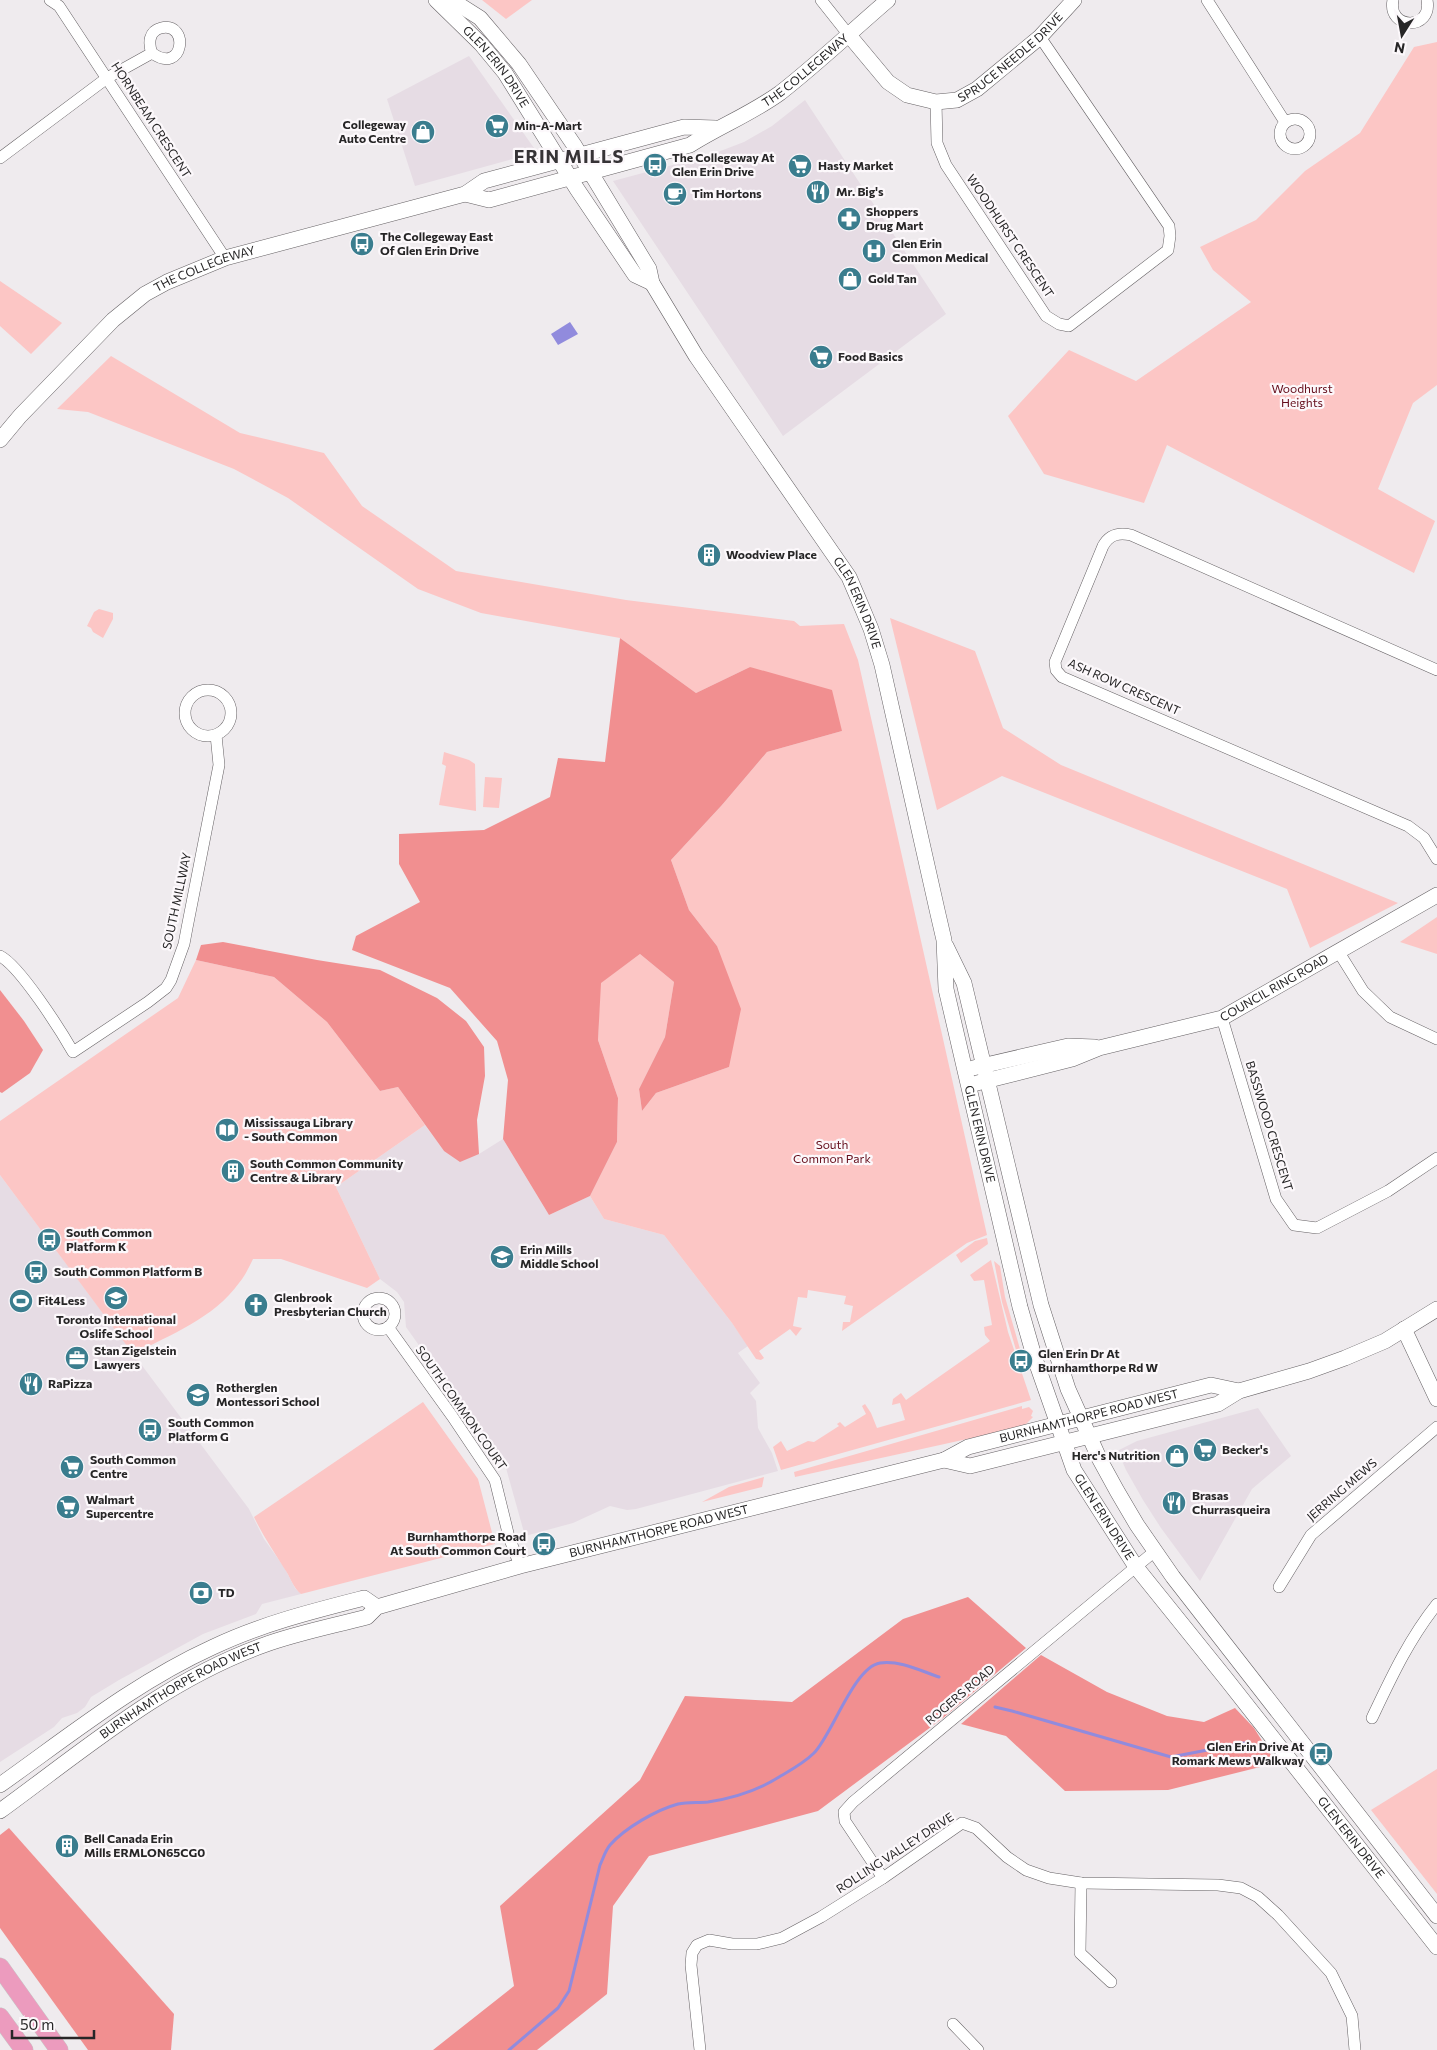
<svg xmlns="http://www.w3.org/2000/svg" width="1437" height="2050" font-family="Commissioner,sans-serif">
  <rect width="100%" height="100%" fill="#efebee"/>
  <g fill="#e6dce4">
    <path d="M469,56L534,148L531,154L415,186L387,99Z"/>
    <path d="M805,100L946,314L783,436L613,181L710,155L744,142L772,126Z"/>
    <path d="M425,1125L444,1151L479,1154L503,1139L549,1215L590,1196L604,1219L664,1235L732,1323L748,1346L738,1353L760,1383L750,1393L756,1401L758,1428L772,1453L778,1471L636,1509L627,1510L610,1506L573,1523L525,1536L506,1468L406,1327L404,1302L397,1292L380,1279L336,1187Z"/>
    <path d="M0,1175L249,1509L264,1539L284,1567L295,1588L301,1594L262,1604L256,1614L203,1634L119,1680L91,1697L85,1707L77,1713L62,1718L54,1727L0,1762Z"/>
    <path d="M1258,1408L1291,1456L1252,1489L1200,1581L1161,1528L1143,1500L1126,1470L1119,1454V1450L1137,1441Z"/>
  </g>
  <g fill="#fcc6c5">
    <path d="M482,0H532L506,19Z"/>
    <path d="M1437,42V385L1413,403L1378,489L1435,521L1414,573L1167,445L1144,503L1044,474L1008,416L1069,350L1136,381L1251,302L1213,270L1200,247L1256,220L1305,171L1360,133L1414,47Z"/>
    <path d="M0,281L62,323L31,354L0,326Z"/>
    <path d="M111,356L240,433L324,453L362,506L456,571L626,600L794,621L800,626L844,624L858,660L987,1235L967,1243L842,1331L843,1322H850L853,1306L844,1304L846,1296L808,1290L807,1298L798,1297L793,1326L802,1328L796,1336L790,1329L759,1351L764,1358L761,1360L756,1359L732,1323L664,1235L604,1219L590,1196L617,1142L618,1098L598,1040L600,983L640,954L674,982L665,1037L639,1089L642,1111L656,1093L729,1067L717,946L689,910L671,860L722,805L767,752L842,731L750,667L696,693L620,638L481,613L418,589L288,498L234,469L88,412L57,409Z"/>
    <path d="M99,609L113,613V619L103,638L93,632L91,628L87,626L94,612Z"/>
    <path d="M890,618L975,651L1003,728L1061,765L1398,903L1310,948L1287,889L1002,776L937,810Z"/>
    <path d="M444,752L469,760L475,764L476,811L439,805L446,766L442,764Z"/>
    <path d="M485,777L502,778L499,808L483,807Z"/>
    <path d="M1437,917V954L1400,942Z"/>
    <path d="M196,960L274,977L327,1022L380,1091L398,1087L425,1125L336,1187L380,1279L367,1288L281,1259H253C249,1267 245,1276 239,1283C214,1318 170,1335 133,1354L0,1175V1121L178,998Z"/>
    <path d="M987,1238L988,1244L961,1263L956,1255L975,1241Z"/>
    <path d="M991,1260L1008,1332L1031,1400L781,1470L773,1447L781,1441L787,1451L808,1441L814,1442L839,1426L837,1424L840,1422L845,1427L866,1414L862,1406L865,1404L871,1413L877,1428L905,1420L900,1403L892,1405L893,1399L901,1393L906,1400L990,1341L985,1335L984,1327L992,1325L984,1280L974,1281L970,1275Z"/>
    <path d="M994,1261L1000,1266L1005,1297L1020,1349L1016,1350L1002,1302Z"/>
    <path d="M423,1402L478,1479L495,1544L301,1594C293,1588 290,1576 284,1568C273,1550 263,1536 254,1517Z"/>
    <path d="M1022,1406V1409L1029,1407L1033,1411L1031,1416L1033,1417L1026,1424L1017,1428L795,1477L794,1472Z"/>
    <path d="M764,1477L762,1487L702,1502L729,1487Z"/>
    <path d="M1437,1769V1894L1371,1810Z"/>
  </g>
  <g fill="#f18f90">
    <path d="M620,638L696,693L750,667L832,690L842,731L767,752L722,805L671,860L689,910L717,946L741,1009L729,1067L656,1093L642,1111L639,1089L665,1037L674,982L640,954L601,983L598,1040L618,1098L617,1142L590,1196L549,1215L503,1139L508,1080L497,1041L450,988L352,950L356,936L420,902L399,864V834L484,830L550,797L558,758L605,762Z"/>
    <path d="M223,942L317,960L380,970L437,998L466,1021L484,1047L485,1076L477,1120L479,1154L460,1162L444,1151L398,1087L380,1091L327,1022L274,977L196,960L201,945Z"/>
    <path d="M0,990L24,1021L43,1050L30,1073L2,1093L0,1092Z"/>
    <path d="M968,1597L1026,1648L943,1718L818,1811L649,1856L613,1906L607,1994L537,2050H433L514,1986L500,1906L640,1780L685,1696L792,1702L903,1619Z"/>
    <path d="M1041,1655L1107,1692L1167,1716L1204,1722L1235,1708L1254,1728L1276,1763L1168,1790L1065,1791L1006,1736L961,1724Z"/>
    <path d="M9,1828L174,2014L171,2050H88L0,1928V1835Z"/>
  </g>
  <path fill="#918bdd" d="M570,322L578,334L558,345L551,334Z"/>
  <g fill="none" stroke-linecap="round" stroke-linejoin="round">
    <g stroke="#918bdd" stroke-width="3">
      <path d="M995,1707L1012,1711L1171,1757L1244,1743"/>
      <path d="M509,2050L558,2008L569,1991L600,1865C603,1859 605,1851 610,1845C625,1828 656,1810 678,1804C688,1802 698,1803 708,1802C734,1798 757,1791 779,1777C791,1770 804,1763 814,1753C832,1735 854,1667 880,1663C900,1660 921,1671 939,1677"/>
    </g>
    <g stroke="#656164" stroke-width="12">
      <g id="street">
        <path d="M50,0L59,6L225,258"/>
        <path d="M821,0L848,34"/>
        <path d="M1207,0L1285,122"/>
        <path d="M1393,0C1387,30 1433,31 1427,0"/>
        <path d="M936,102L937,143L946,165L1046,316L1059,324L1069,326L1168,250L1170,236L1169,226L1040,37"/>
        <circle cx="1295" cy="134" r="15"/>
        <path d="M0,158L107,78L152,53C184,76 190,21 161,28C149,31 148,43 152,53"/>
        <path d="M1437,670L1131,535C1118,532 1109,535 1103,546L1055,662L1056,670L1062,677L1408,826L1424,838L1437,859"/>
        <circle cx="208" cy="713" r="23"/>
        <path d="M1338,951L1363,991L1390,1017L1437,1039"/>
        <path d="M0,956C20,966 61,1031 73,1052L148,1002L166,988L171,980L184,944L187,928L219,765L216,735"/>
        <path d="M1222,1018L1276,1199L1294,1225L1317,1228L1388,1191L1437,1158"/>
        <circle cx="379" cy="1314" r="16"/>
        <path d="M388,1327L452,1416L495,1480L509,1537L520,1566"/>
        <path d="M1279,1587L1311,1535L1437,1427"/>
        <path d="M1372,1718C1391,1678 1409,1639 1437,1604"/>
        <path d="M883,1878L845,1821L844,1812L853,1802L1155,1551"/>
        <path d="M1081,1883L1080,1953L1111,1982"/>
        <path d="M953,2024L978,2050"/>
        <path d="M700,2050L691,1965L692,1953L697,1945L709,1940L732,1944H757L782,1938L821,1917L883,1878L962,1823L976,1828L1007,1857L1026,1870L1049,1878L1081,1883L1218,1885L1241,1888L1258,1897L1278,1915L1331,1973L1352,2016L1355,2050"/>
      </g>
    </g>
    <g stroke="#656164" stroke-width="16">
      <g id="secondary">
        <path id="s1" d="M436,0L481,44L505,73L577,189L635,275L652,283"/>
        <path id="s2" d="M444,0L461,6L480,18L519,64L574,145L649,269L652,283L696,356L849,577L858,598L871,629L882,665L938,914L944,940L946,989L1020,1307L1034,1356L1074,1470L1136,1567L1227,1680L1437,1947"/>
        <path id="s3" d="M848,34L888,82L907,95L936,102L957,100L977,89L1040,37L1074,0"/>
        <path id="s4" d="M465,194L489,200L690,145C720,126 751,114 780,93C816,65 853,30 888,0"/>
        <path id="s5" d="M0,440L20,416L113,320L145,294L167,282L225,258L465,194L484,181L684,127L716,128"/>
        <path d="M946,946L964,983L1041,1305L1068,1389L1100,1460L1117,1491L1137,1525L1173,1577L1437,1916"/>
        <path d="M973,1068L1068,1046L1095,1047"/>
        <path id="s6" d="M977,1083L1072,1059L1099,1048L1222,1018L1437,895"/>
        <path d="M1404,1329L1437,1399"/>
        <path d="M944,1460L970,1466L1218,1404L1239,1391L1309,1371L1345,1358L1385,1341L1437,1309"/>
        <path d="M0,1785C69,1736 136,1682 213,1647C261,1624 313,1611 364,1598L377,1607"/>
        <path id="s7" d="M0,1811C84,1750 165,1680 264,1645C297,1633 333,1626 367,1617L377,1607L520,1566L944,1460L968,1447L1211,1385L1239,1391"/>
      </g>
    </g>
    <g stroke="#c7c7c7" stroke-width="19">
      <g id="primary">
        <path d="M0,1967L59,2050"/>
        <path d="M0,2017L24,2050"/>
      </g>
    </g>
    <use href="#street" stroke="#fff" stroke-width="11"/>
    <use href="#secondary" stroke="#fff" stroke-width="15"/>
    <use href="#primary" stroke="#ec9bbe" stroke-width="18"/>
  </g>
  <defs>
    <g id="supermarket-disc" transform="scale(1.25)"><circle r="9.5" fill="#3a7d8e" stroke="#fcf8fb"/><path d="M-6-5.5h2.5l.6 2H6L4.5 2H-2.5L-4.4-4H-6ZM-1.5 3.2a1.3 1.3 0 1 0 .1 0ZM3 3.2a1.3 1.3 0 1 0 .1 0Z" fill="#fff"/></g>
    <g id="shop-disc" transform="scale(1.25)"><circle r="9.5" fill="#3a7d8e" stroke="#fcf8fb"/><path d="M-5-2.5h2.3a2.7 3.5 0 0 1 5.4 0H5L5.5 6h-11ZM-1.5-2.5h3a1.5 2.3 0 0 0-3 0Z" fill="#fff"/></g>
    <g id="bus-disc" transform="scale(1.25)"><circle r="9.5" fill="#3a7d8e" stroke="#fcf8fb"/><path d="M-5-6H5V4H4V6H2V4H-2V6H-4V4H-5ZM-3.5-4V0h7V-4ZM-3.5 1.2v1.5H-2V1.2ZM2 1.2v1.5H3.5V1.2Z" fill="#fff"/></g>
    <g id="restaurant-disc" transform="scale(1.25)"><circle r="9.5" fill="#3a7d8e" stroke="#fcf8fb"/><path d="M-5-6h1v4h1v-4h1v4h1v-4h1v5L-1.5 .5V6h-2V.5L-5-1ZM5-6V6H3V1.5H1.5Q1.5-4 5-6Z" fill="#fff"/></g>
    <g id="cafe-disc" transform="scale(1.25)"><circle r="9.5" fill="#3a7d8e" stroke="#fcf8fb"/><path d="M-5.5-4.5H6V0H3Q3 3.5 0 3.5H-2.5Q-5.5 3.5-5.5 0ZM3-3.2v2h1.7v-2ZM-6 4.5H4V6H-6Z" fill="#fff"/></g>
    <g id="pharmacy-disc" transform="scale(1.25)"><circle r="9.5" fill="#3a7d8e" stroke="#fcf8fb"/><path d="M-2-6h4v4h4v4h-4v4h-4v-4h-4v-4h4Z" fill="#fff"/></g>
    <g id="hospital-disc" transform="scale(1.25)"><circle r="9.5" fill="#3a7d8e" stroke="#fcf8fb"/><path d="M-5-5h3v3.5h4V-5h3V5h-3V1.5h-4V5h-3Z" fill="#fff"/></g>
    <g id="building-disc" transform="scale(1.25)"><circle r="9.5" fill="#3a7d8e" stroke="#fcf8fb"/><path d="M-4-6H4V6H1V3H-1V6H-4ZM-2.5-4.3h1.7v1.8h-1.7ZM.8-4.3h1.7v1.8H.8ZM-2.5-1h1.7V.8h-1.7ZM.8-1h1.7V.8H.8Z" fill="#fff"/></g>
    <g id="library-disc" transform="scale(1.25)"><circle r="9.5" fill="#3a7d8e" stroke="#fcf8fb"/><path d="M-6-4Q-3-5.5-.7-3.5V5Q-3 3-6 4ZM6-4Q3-5.5 .7-3.5V5Q3 3 6 4Z" fill="#fff"/></g>
    <g id="school-disc" transform="scale(1.25)"><circle r="9.5" fill="#3a7d8e" stroke="#fcf8fb"/><path d="M0-5L7-2L0 1L-7-2ZM-4 1L0 2.5L4 1V4Q0 6-4 4Z" fill="#fff"/></g>
    <g id="stadium-disc" transform="scale(1.25)"><circle r="9.5" fill="#3a7d8e" stroke="#fcf8fb"/><path d="M0-5a6.5 5 0 1 0 0 10a6.5 5 0 1 0 0-10ZM-3.5-1.8h7v3.6h-7Z" fill="#fff"/></g>
    <g id="church-disc" transform="scale(1.25)"><circle r="9.5" fill="#3a7d8e" stroke="#fcf8fb"/><path d="M-1.2-6h2.4v3.5h3.3v2.4h-3.3V6h-2.4V-.1h-3.3v-2.4h3.3Z" fill="#fff"/></g>
    <g id="office-disc" transform="scale(1.25)"><circle r="9.5" fill="#3a7d8e" stroke="#fcf8fb"/><path d="M-6-3h4V-5.5h4V-3h4V5H-6ZM-1-4.5V-3h2v-1.5ZM-6 0V1H6V0Z" fill="#fff"/></g>
    <g id="bank-disc" transform="scale(1.25)"><circle r="9.5" fill="#3a7d8e" stroke="#fcf8fb"/><path d="M-6-4H6V4H-6ZM0-2.3a2.3 2.3 0 1 0 0 4.6a2.3 2.3 0 1 0 0-4.6Z" fill="#fff"/></g>
  </defs>
  <g fill-rule="evenodd">
    <use href="#supermarket-disc" x="497" y="126"/>
    <use href="#shop-disc" x="423" y="132"/>
    <use href="#bus-disc" x="655" y="165"/>
    <use href="#supermarket-disc" x="800" y="166"/>
    <use href="#restaurant-disc" x="818" y="192"/>
    <use href="#cafe-disc" x="675" y="194"/>
    <use href="#pharmacy-disc" x="849" y="219"/>
    <use href="#bus-disc" x="362" y="244"/>
    <use href="#hospital-disc" x="874" y="251"/>
    <use href="#shop-disc" x="850" y="279"/>
    <use href="#supermarket-disc" x="821" y="357"/>
    <use href="#building-disc" x="709" y="555"/>
    <use href="#library-disc" x="227" y="1130"/>
    <use href="#building-disc" x="233" y="1171"/>
    <use href="#bus-disc" x="49" y="1240"/>
    <use href="#school-disc" x="502" y="1257"/>
    <use href="#bus-disc" x="36" y="1272"/>
    <use href="#school-disc" x="116" y="1298"/>
    <use href="#stadium-disc" x="21" y="1301"/>
    <use href="#church-disc" x="256" y="1305"/>
    <use href="#office-disc" x="77" y="1358"/>
    <use href="#bus-disc" x="1021" y="1361"/>
    <use href="#restaurant-disc" x="31" y="1384"/>
    <use href="#school-disc" x="198" y="1395"/>
    <use href="#bus-disc" x="150" y="1430"/>
    <use href="#supermarket-disc" x="1205" y="1450"/>
    <use href="#shop-disc" x="1177" y="1456"/>
    <use href="#supermarket-disc" x="72" y="1467"/>
    <use href="#restaurant-disc" x="1174" y="1503"/>
    <use href="#supermarket-disc" x="68" y="1507"/>
    <use href="#bus-disc" x="544" y="1544"/>
    <use href="#bank-disc" x="201" y="1593"/>
    <use href="#bus-disc" x="1321" y="1754"/>
    <use href="#building-disc" x="67" y="1846"/>
  </g>
  <g text-anchor="middle" stroke-width="4.5" stroke-linejoin="round" paint-order="stroke">
    <g font-size="12" fill="#272627" stroke="#fcf8fb">
      <text dy="4" stroke="none"><textPath href="#s3" startOffset="205">SPRUCE NEEDLE DRIVE</textPath></text>
      <text dy="4" stroke="none"><textPath href="#s1" startOffset="90">GLEN ERIN DRIVE</textPath></text>
      <text dy="4" stroke="none"><textPath href="#s4" startOffset="371">THE COLLEGEWAY</textPath></text>
      <text transform="translate(151 120) rotate(57)" y="4">HORNBEAM CRESCENT</text>
      <text transform="translate(1010 236) rotate(56)" y="4">WOODHURST CRESCENT</text>
      <text dy="4" stroke="none"><textPath href="#s5" startOffset="271">THE COLLEGEWAY</textPath></text>
      <text dy="4" stroke="none"><textPath href="#s2" startOffset="739">GLEN ERIN DRIVE</textPath></text>
      <text transform="translate(1124 687) rotate(24)" y="4">ASH ROW CRESCENT</text>
      <text transform="translate(177 901) rotate(-78)" y="4">SOUTH MILLWAY</text>
      <text dy="4" stroke="none"><textPath href="#s6" startOffset="314">COUNCIL RING ROAD</textPath></text>
      <text transform="translate(1269 1126) rotate(73)" y="4">BASSWOOD CRESCENT</text>
      <text dy="4" stroke="none"><textPath href="#s2" startOffset="1286">GLEN ERIN DRIVE</textPath></text>
      <text transform="translate(461 1408) rotate(55)" y="4">SOUTH COMMON COURT</text>
      <text dy="4" stroke="none"><textPath href="#s7" startOffset="1172">BURNHAMTHORPE ROAD WEST</textPath></text>
      <text transform="translate(1342 1490) rotate(-41)" y="4">JERRING MEWS</text>
      <text dy="4" stroke="none"><textPath href="#s2" startOffset="1691">GLEN ERIN DRIVE</textPath></text>
      <text dy="4" stroke="none"><textPath href="#s7" startOffset="726">BURNHAMTHORPE ROAD WEST</textPath></text>
      <text dy="4" stroke="none"><textPath href="#s7" startOffset="218">BURNHAMTHORPE ROAD WEST</textPath></text>
      <text transform="translate(960 1695) rotate(-40)" y="4">ROGERS ROAD</text>
      <text dy="4" stroke="none"><textPath href="#s2" startOffset="2096">GLEN ERIN DRIVE</textPath></text>
      <text transform="translate(895 1853) rotate(-33)" y="4">ROLLING VALLEY DRIVE</text>
    </g>
    <g font-size="12" font-weight="bold" fill="#272627" stroke="#fcf8fb" text-anchor="start">
      <text x="406" y="129" text-anchor="end">Collegeway<tspan x="406" dy="14">Auto Centre</tspan></text>
      <text x="514" y="130">Min-A-Mart</text>
      <text x="672" y="162">The Collegeway At<tspan x="672" dy="14">Glen Erin Drive</tspan></text>
      <text x="818" y="170">Hasty Market</text>
      <text x="836" y="196">Mr. Big's</text>
      <text x="692" y="198">Tim Hortons</text>
      <text x="866" y="216">Shoppers<tspan x="866" dy="14">Drug Mart</tspan></text>
      <text x="380" y="241">The Collegeway East<tspan x="380" dy="14">Of Glen Erin Drive</tspan></text>
      <text x="892" y="248">Glen Erin<tspan x="892" dy="14">Common Medical</tspan></text>
      <text x="868" y="283">Gold Tan</text>
      <text x="838" y="361">Food Basics</text>
      <text x="726" y="559">Woodview Place</text>
      <text x="244" y="1127">Mississauga Library<tspan x="244" dy="14">- South Common</tspan></text>
      <text x="250" y="1168">South Common Community<tspan x="250" dy="14">Centre &amp; Library</tspan></text>
      <text x="66" y="1237">South Common<tspan x="66" dy="14">Platform K</tspan></text>
      <text x="520" y="1254">Erin Mills<tspan x="520" dy="14">Middle School</tspan></text>
      <text x="54" y="1276">South Common Platform B</text>
      <text x="274" y="1302">Glenbrook<tspan x="274" dy="14">Presbyterian Church</tspan></text>
      <text x="38" y="1305">Fit4Less</text>
      <text x="116" y="1324" text-anchor="middle">Toronto International<tspan x="116" dy="14">Oslife School</tspan></text>
      <text x="94" y="1355">Stan Zigelstein<tspan x="94" dy="14">Lawyers</tspan></text>
      <text x="1038" y="1358">Glen Erin Dr At<tspan x="1038" dy="14">Burnhamthorpe Rd W</tspan></text>
      <text x="48" y="1388">RaPizza</text>
      <text x="216" y="1392">Rotherglen<tspan x="216" dy="14">Montessori School</tspan></text>
      <text x="168" y="1427">South Common<tspan x="168" dy="14">Platform G</tspan></text>
      <text x="1222" y="1454">Becker's</text>
      <text x="1160" y="1460" text-anchor="end">Herc's Nutrition</text>
      <text x="90" y="1464">South Common<tspan x="90" dy="14">Centre</tspan></text>
      <text x="1192" y="1500">Brasas<tspan x="1192" dy="14">Churrasqueira</tspan></text>
      <text x="86" y="1504">Walmart<tspan x="86" dy="14">Supercentre</tspan></text>
      <text x="526" y="1541" text-anchor="end">Burnhamthorpe Road<tspan x="526" dy="14">At South Common Court</tspan></text>
      <text x="218" y="1597">TD</text>
      <text x="1304" y="1751" text-anchor="end">Glen Erin Drive At<tspan x="1304" dy="14">Romark Mews Walkway</tspan></text>
      <text x="84" y="1843">Bell Canada Erin<tspan x="84" dy="14">Mills ERMLON65CG0</tspan></text>
    </g>
    <g font-size="12" fill="#640c1a" stroke="#fcf8fb">
      <text x="1302" y="393">Woodhurst<tspan x="1302" dy="14">Heights</tspan></text>
      <text x="832" y="1149">South<tspan x="832" dy="14">Common Park</tspan></text>
    </g>
    <g font-size="18" font-weight="bold" letter-spacing="1" fill="#363336" stroke="#fcf8fb">
      <text x="569" y="163">ERIN MILLS</text>
    </g>
  </g>
  <g transform="translate(1402 35) rotate(191)" stroke="#fcf8fb" stroke-width="4" paint-order="stroke">
  <path d="M0-4L9 19L0 12L-9 19Z" fill="#272627"/>
  <text y="-8" font-size="14" font-weight="bold" text-anchor="middle" fill="#272627">N</text>
  </g>
  <path d="M12 2030v8h82v-8" fill="none" stroke="#272627" stroke-width="2.5"/>
  <text x="20" y="2030" font-size="15" fill="#272627" stroke="#fcf8fb" stroke-width="4" paint-order="stroke">50 m</text>
</svg>
